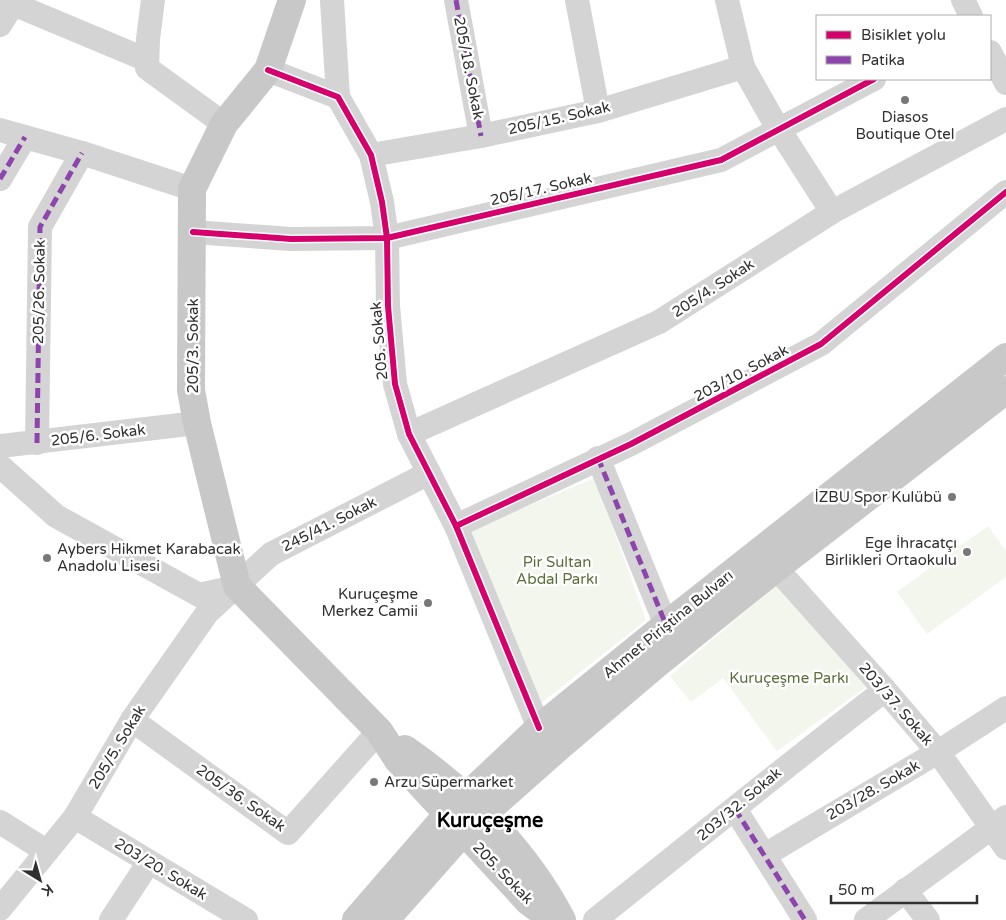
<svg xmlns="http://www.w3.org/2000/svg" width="1006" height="920" font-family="'Varela Round',sans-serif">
  <rect width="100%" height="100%" fill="#fff"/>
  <g fill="#f3f6ec">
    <path d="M595,478L646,620L540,704L470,530Z"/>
    <path d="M988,526L1006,551V577L927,634L897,592Z"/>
    <path d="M777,584L866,687L777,751L723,678L691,702L670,676Z"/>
  </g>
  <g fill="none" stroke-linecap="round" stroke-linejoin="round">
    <g stroke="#d4d4d4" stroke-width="24">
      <path d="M12,0L13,4L147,60"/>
      <path d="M153,0L148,39L147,68L224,124"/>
      <path d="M332,0L338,97"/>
      <path d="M456,0L481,136"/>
      <path d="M577,0L598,111"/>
      <path d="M727,0L743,67L773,120L832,212"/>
      <path d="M963,0L971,16"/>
      <path d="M0,25L13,4"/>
      <path d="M990,52L1006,83"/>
      <path d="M268,70L338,97L371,155L382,202L387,238L388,306L395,384L409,434L456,526L539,728"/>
      <path d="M0,130L82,153L192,189"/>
      <path d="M371,155L481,136L598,111L743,67"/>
      <path d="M0,179L25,137"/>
      <path d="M193,232L291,239L387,238L721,160L874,79"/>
      <path d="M409,434L659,322L832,212L1006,119"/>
      <path d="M37,443L40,227L82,153"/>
      <path d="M0,446L197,423"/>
      <path d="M598,458L666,625"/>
      <path d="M0,466L56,516L199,595L235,587"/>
      <path d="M456,526L631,444L821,344L1006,192"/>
      <path d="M776,568L885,690L938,752L1006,848"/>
      <path d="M132,720L288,833L379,731"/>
      <path d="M735,809L805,920"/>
      <path d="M75,817L246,920"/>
      <path d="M0,822L46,851"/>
      <path d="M765,855L938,752L1006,708"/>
      <path d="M905,890L928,920"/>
      <path d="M0,909L75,817L132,720L207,613L271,554L429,473"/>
      <path d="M111,920L149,862"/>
      <path d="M595,920C692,843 787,765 885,690"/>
      <path d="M866,920L1006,817"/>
    </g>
    <g stroke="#c8c8c8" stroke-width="28">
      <path d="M292,0L268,70L224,124L192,189L191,390L197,423L237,586L379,731L398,760L529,902L554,920"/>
      <path d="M405,749C468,793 526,851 562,920"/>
      <path d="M356,920L448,814L539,728L666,625L1006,357"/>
      <path d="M385,920L464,831L560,746L659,662L776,568L1006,390"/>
    </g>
    <g stroke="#8e44ad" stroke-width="5" stroke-dasharray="10 5" stroke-linecap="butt">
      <path d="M456,0L481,136"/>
      <path d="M0,179L25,137"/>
      <path d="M37,443L40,227L82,153"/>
      <path d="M598,458L666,625"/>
      <path d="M735,809L805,920"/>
    </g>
    <g stroke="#fff" stroke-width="9">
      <g id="cycleway">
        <path d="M268,70L338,97L371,155L382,202L387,238L388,306L395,384L409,434L456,526L539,728"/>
        <path d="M193,232L291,239L387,238L721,160L874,79"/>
        <path d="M456,526L631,444L821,344L1006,192"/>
      </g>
    </g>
    <use href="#cycleway" stroke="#d6006c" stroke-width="6"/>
  </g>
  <g fill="#787878" stroke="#fff" stroke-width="2">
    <circle cx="905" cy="100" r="5"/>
    <circle cx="952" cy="497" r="5"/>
    <circle cx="967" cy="552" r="5"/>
    <circle cx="47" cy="558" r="5"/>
    <circle cx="428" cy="603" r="5"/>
    <circle cx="374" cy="782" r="5"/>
  </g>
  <g text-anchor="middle" stroke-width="5" stroke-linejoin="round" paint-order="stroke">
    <g font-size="15" fill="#303030" stroke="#fff">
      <text transform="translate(469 68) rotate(79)" y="5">205/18. Sokak</text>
      <text transform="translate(559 118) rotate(-13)" y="5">205/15. Sokak</text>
      <text transform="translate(541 189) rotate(-13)" y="5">205/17. Sokak</text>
      <text transform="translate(713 288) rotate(-33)" y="5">205/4. Sokak</text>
      <text transform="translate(39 292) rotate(-89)" y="5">205/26. Sokak</text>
      <text transform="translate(379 341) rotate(-95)" y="5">205. Sokak</text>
      <text transform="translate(193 346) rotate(-90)" y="5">205/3. Sokak</text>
      <text transform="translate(741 373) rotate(-28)" y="5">203/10. Sokak</text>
      <text transform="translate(98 435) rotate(-7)" y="5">205/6. Sokak</text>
      <text transform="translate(329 524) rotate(-27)" y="5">245/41. Sokak</text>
      <text transform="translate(668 624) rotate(-39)" y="5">Ahmet Piriştina Bulvarı</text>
      <text transform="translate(896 704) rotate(49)" y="5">203/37. Sokak</text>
      <text transform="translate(117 747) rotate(-59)" y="5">205/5. Sokak</text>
      <text transform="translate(873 790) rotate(-30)" y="5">203/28. Sokak</text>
      <text transform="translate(241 798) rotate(35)" y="5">205/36. Sokak</text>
      <text transform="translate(739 804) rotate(-40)" y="5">203/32. Sokak</text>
      <text transform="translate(161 869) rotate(31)" y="5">203/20. Sokak</text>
      <text transform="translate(503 873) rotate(46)" y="5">205. Sokak</text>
    </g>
    <g font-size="15" fill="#303030" stroke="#fff" text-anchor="end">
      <text x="905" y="122" text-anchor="middle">Diasos<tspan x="905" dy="17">Boutique Otel</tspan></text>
      <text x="942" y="502">İZBU Spor Kulübü</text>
      <text x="957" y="548">Ege İhracatçı<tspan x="957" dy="17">Birlikleri Ortaokulu</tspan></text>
      <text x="57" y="554" text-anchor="start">Aybers Hikmet Karabacak<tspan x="57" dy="17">Anadolu Lisesi</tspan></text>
      <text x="418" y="599">Kuruçeşme<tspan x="418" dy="17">Merkez Camii</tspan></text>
      <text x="384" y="787" text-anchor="start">Arzu Süpermarket</text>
    </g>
    <g font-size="15" fill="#5c6f3a" stroke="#fff">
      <text x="557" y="567">Pir Sultan<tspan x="557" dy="17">Abdal Parkı</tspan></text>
      <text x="789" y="683">Kuruçeşme Parkı</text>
    </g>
    <g font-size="20" font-weight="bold" fill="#000" stroke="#fff">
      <text x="490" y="827">Kuruçeşme</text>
    </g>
  </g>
  <rect x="816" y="15" width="175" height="65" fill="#ffffff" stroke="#acacac"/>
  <rect x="826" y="31" width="25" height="8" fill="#d6006c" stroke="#acacac"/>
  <text x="861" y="40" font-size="15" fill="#303030">Bisiklet yolu</text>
  <rect x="826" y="56" width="25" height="8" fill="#8e44ad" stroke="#acacac"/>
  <text x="861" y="65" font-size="15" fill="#303030">Patika</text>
  <g transform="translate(40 880) rotate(143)" stroke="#ffffff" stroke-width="4" paint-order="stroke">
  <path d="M0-4L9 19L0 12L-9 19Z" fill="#303030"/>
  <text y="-8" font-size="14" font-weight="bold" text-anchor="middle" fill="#303030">K</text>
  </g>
  <path d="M831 895v8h146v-8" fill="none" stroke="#303030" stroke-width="2.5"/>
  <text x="838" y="895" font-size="15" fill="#303030" stroke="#ffffff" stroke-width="4" paint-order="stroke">50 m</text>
</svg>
